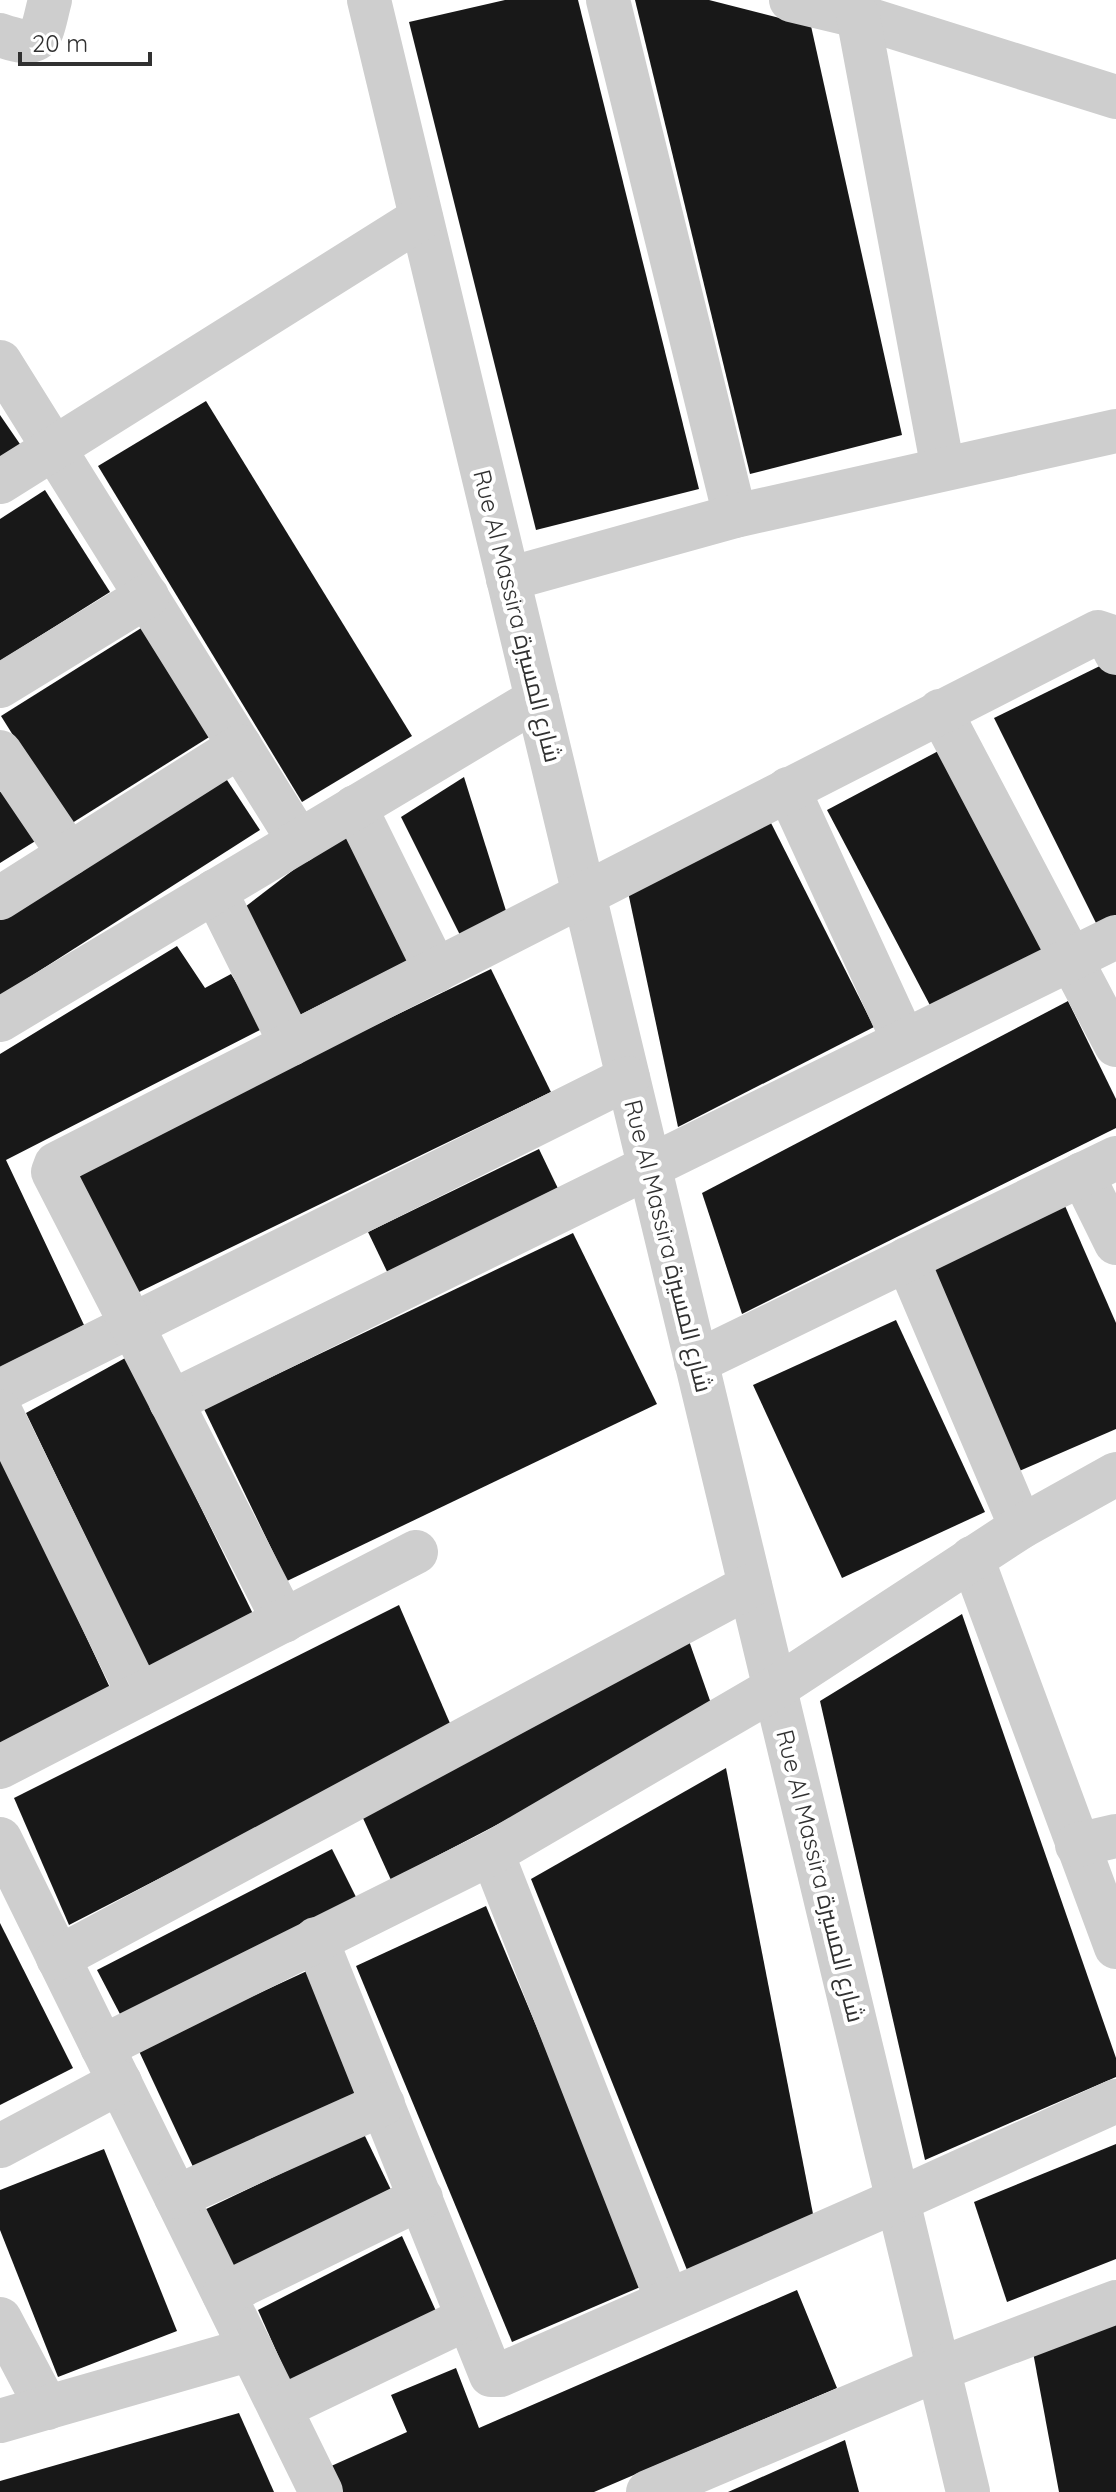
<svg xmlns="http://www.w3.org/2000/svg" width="1116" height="2492" font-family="Quicksand,Cairo,sans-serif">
  <rect width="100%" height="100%" fill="#fff"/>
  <g fill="#181818">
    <path d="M505,0H578L699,489L536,530L409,22Z"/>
    <path d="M635,0H709L811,26L902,435L750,474Z"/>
    <path d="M206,401L412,736L302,802L98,466Z"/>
    <path d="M0,415L22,447L0,461Z"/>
    <path d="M45,490L110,592L0,661V519Z"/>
    <path d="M146,625L214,734L69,825L1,716Z"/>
    <path d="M1110,661L1116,672V915L1097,925L994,718Z"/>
    <path d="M944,748L1050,950L933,1011L827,810Z"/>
    <path d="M225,777L260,830L0,996V919Z"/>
    <path d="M464,777L507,914L462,939L401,817Z"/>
    <path d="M5,789L37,840L0,863V792Z"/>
    <path d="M769,819L874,1027L678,1127L628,892Z"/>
    <path d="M356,822L423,953L292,1019L245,907Z"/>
    <path d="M177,946L205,988L231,974L264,1028L6,1160L84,1325L0,1369V1054Z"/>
    <path d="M491,969L551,1092L135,1294L75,1171Z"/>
    <path d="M1068,1001L1116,1099V1128L742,1314L702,1193Z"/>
    <path d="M539,1149L564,1201L393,1284L368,1232Z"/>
    <path d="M1062,1199L1116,1323V1429L1017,1472L924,1259Z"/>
    <path d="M573,1233L657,1404L287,1581L204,1409Z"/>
    <path d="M896,1320L985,1512L842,1578L753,1385Z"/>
    <path d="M127,1357L256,1620L150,1671L26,1413Z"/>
    <path d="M0,1452L111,1690L0,1751Z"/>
    <path d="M399,1605L452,1728L69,1925L14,1798Z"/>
    <path d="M962,1614L1116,2058V2077L925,2160L820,1701Z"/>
    <path d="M688,1638L714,1712L391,1880L362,1816Z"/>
    <path d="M726,1768L814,2219L687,2270L531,1879Z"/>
    <path d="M332,1849L357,1899L121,2016L97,1970Z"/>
    <path d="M486,1906L645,2285L512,2342L356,1966Z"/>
    <path d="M0,1923L73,2068L0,2105Z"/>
    <path d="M307,1971L364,2093L195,2171L138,2049Z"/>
    <path d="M364,2134L393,2194L232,2272L202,2211Z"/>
    <path d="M1116,2144V2259L1007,2302L974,2202Z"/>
    <path d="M104,2149L177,2331L58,2377L0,2230V2190Z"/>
    <path d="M402,2236L436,2311L290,2382L258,2310Z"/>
    <path d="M797,2290L837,2388L594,2492H339L329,2467L407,2432L391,2395L456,2368L479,2428Z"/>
    <path d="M1116,2313V2492H1059L1032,2347Z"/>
    <path d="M239,2413L274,2492H0V2481Z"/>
    <path d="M845,2440L859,2492H728Z"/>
  </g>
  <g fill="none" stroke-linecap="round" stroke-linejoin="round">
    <g stroke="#cecece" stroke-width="44">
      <path d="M369,0L968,2492"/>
      <path d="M608,0L735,516"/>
      <path d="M791,0L858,16L1116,97"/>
      <path d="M858,16L943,469"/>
      <path d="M0,35C44,50 40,38 50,0"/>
      <path d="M0,362L299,841"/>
      <path d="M0,482L421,218"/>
      <path d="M508,579L735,516L1116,431"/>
      <path d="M0,686L147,596"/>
      <path d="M940,711L1116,1045"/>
      <path d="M0,752L69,854"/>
      <path d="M788,789L904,1041"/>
      <path d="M355,807L436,971"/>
      <path d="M215,891L291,1044"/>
      <path d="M0,898L240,746"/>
      <path d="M0,1020L537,699"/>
      <path d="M1082,1174L1116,1243"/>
      <path d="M907,1259L1021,1527"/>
      <path d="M696,1362L1116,1158"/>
      <path d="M0,1391L628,1078"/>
      <path d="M171,1402L1116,937"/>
      <path d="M0,1411L139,1695"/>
      <path d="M972,1558L1116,1947"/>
      <path d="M284,1621L53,1172L56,1164L1098,632L1107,635L1116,653"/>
      <path d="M0,1767L416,1552"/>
      <path d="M0,1839L321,2492"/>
      <path d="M1077,1845L1116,1836"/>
      <path d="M492,1853L667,2300"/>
      <path d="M316,1939L491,2375H500L898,2200L1116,2101"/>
      <path d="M58,1958L750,1586"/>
      <path d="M102,2047L492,1853L775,1688L1021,1527L1116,1474"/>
      <path d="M0,2146L120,2082"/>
      <path d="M176,2197L383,2104"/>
      <path d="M224,2294L421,2198"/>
      <path d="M0,2319L47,2408"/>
      <path d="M280,2408L468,2318"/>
      <path d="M0,2421L251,2349"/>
      <path d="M648,2492L939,2369L1116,2302"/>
    </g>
  </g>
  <g text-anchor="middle" stroke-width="8" stroke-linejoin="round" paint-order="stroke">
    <g font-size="24" fill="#313131" stroke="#fff">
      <text transform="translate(517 616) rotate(76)" y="8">Rue Al Massira شارع المسيرة</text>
      <text transform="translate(668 1246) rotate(76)" y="8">Rue Al Massira شارع المسيرة</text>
      <text transform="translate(820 1876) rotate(76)" y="8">Rue Al Massira شارع المسيرة</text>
    </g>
  </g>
  <path d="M20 52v12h130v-12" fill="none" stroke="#313131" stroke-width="4"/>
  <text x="32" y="52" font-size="24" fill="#313131" stroke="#ffffff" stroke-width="6" paint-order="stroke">20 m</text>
</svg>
